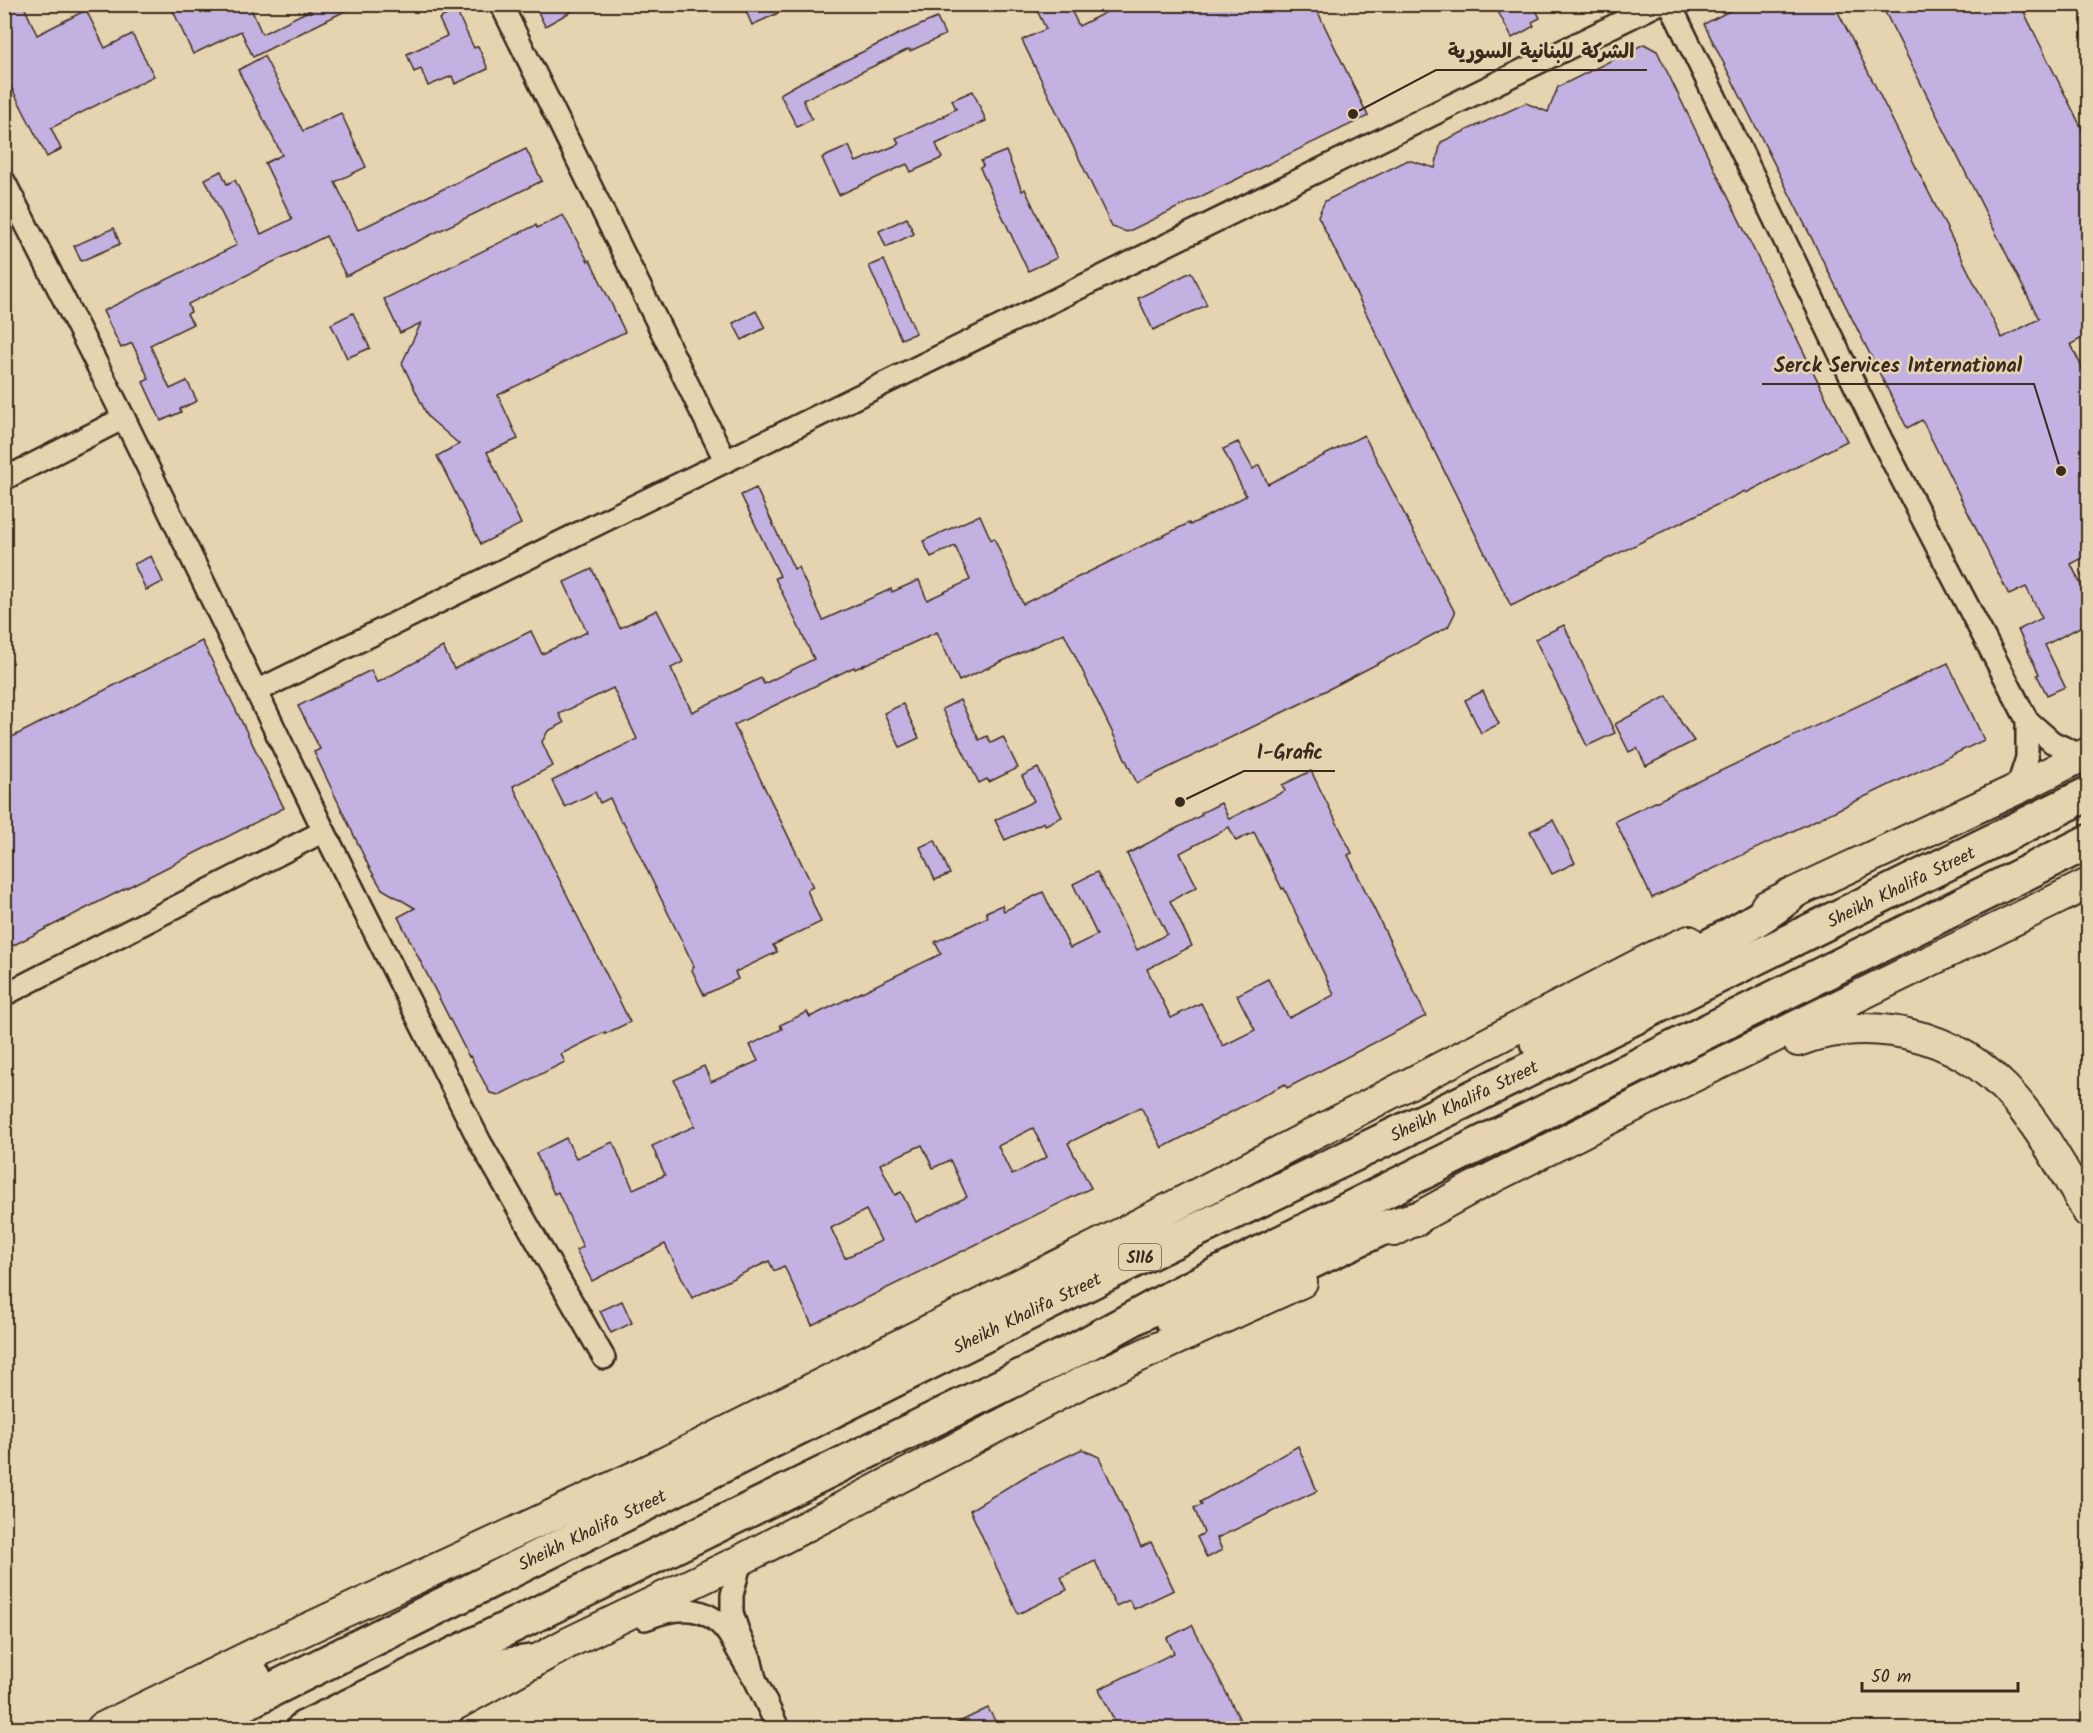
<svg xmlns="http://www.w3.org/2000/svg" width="2093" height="1733" font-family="Kalam,'Playpen Sans Arabic',sans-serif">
  <rect width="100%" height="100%" fill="#e6d4b1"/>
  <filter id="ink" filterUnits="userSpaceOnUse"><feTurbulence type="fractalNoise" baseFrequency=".0167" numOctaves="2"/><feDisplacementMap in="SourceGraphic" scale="12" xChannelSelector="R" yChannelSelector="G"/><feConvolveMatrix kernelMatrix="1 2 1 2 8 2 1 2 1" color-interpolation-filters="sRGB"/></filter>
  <g filter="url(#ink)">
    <g fill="#c3b1e1" stroke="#3b2a1e" stroke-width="1.5" fill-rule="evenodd">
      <path d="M4,4H23L37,35L86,10L105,48L132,34L154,76L51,128L61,149L47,157L4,73Z"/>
      <path d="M170,4H249L262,34L322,4H359L253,57L241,31L193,54Z"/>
      <path d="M534,4H585L545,26Z"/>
      <path d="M743,4H798L752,25Z"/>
      <path d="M1034,4H1068L1079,26L1122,4H1314L1368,116L1127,232L1112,227L1022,40L1046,29Z"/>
      <path d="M1494,4H1533L1540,18L1532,22L1534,26L1512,38Z"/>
      <path d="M1743,4H1834L2002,338L2039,319L1881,4H2020L2088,141V335L2071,344L2088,381V555L2071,564L2088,600V623L2045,645L2065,687L2047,695L2037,675L2039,674L2018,630L2042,618L2026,587L2009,595L1922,420L1907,428L1704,24Z"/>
      <path d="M456,10L474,48L478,46L488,69L455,84L452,76L428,86L421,69L414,72L407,54L447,36L439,19Z"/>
      <path d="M937,18L945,35L910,51L909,49L803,100L812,119L797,127L780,94L803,81L899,34Z"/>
      <path d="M1644,44L1657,51L1847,441L1746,493L1745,491L1511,606L1318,216L1325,201L1408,160L1435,168L1441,142L1526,103L1548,112L1558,87Z"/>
      <path d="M264,56L303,131L341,113L366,167L335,182L358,230L526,149L542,181L346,276L326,236L188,304L191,312L187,314L193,324L150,345L170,389L187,381L197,401L180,409L181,412L161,421L143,382L149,379L132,343L121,348L103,311L237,245L205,179L221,171L227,184L235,180L261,234L292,219L265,163L282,155L238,70Z"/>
      <path d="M973,91L986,121L936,144L942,158L911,172L907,164L839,195L822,158L849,146L856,162L899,144L896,138L945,116L944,115L956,109L952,100Z"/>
      <path d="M1006,151L1022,191L1025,189L1057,258L1028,271L980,168L983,166L981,161Z"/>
      <path d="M563,215L588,261L590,260L625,332L498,395L518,439L487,452L521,524L481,544L437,456L459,444L428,417L402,363L421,323L400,333L384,299L536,225L537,228Z"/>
      <path d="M907,218L914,234L886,247L879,231Z"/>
      <path d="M114,228L120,244L81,261L74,246Z"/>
      <path d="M884,260L916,333L901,339L869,266Z"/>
      <path d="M1191,272L1207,305L1153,330L1138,298Z"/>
      <path d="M756,311L765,328L742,340L733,323Z"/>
      <path d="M353,313L370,348L347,358L331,324Z"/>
      <path d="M1364,435L1455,613L1448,627L1302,703L1137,783L1064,633L959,681L937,632L855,669L854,667L734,725L813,887L807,890L821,922L773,945L777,952L735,972L738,979L704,995L692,970L694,966L623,821L621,822L610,798L600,803L595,792L565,807L552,781L637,739L613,688L559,714L564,723L548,731L542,742L553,766L513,786L630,1022L605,1034V1032L561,1054L565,1062L499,1095L490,1093L470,1056L469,1057L398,917L415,908L382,889L370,869L314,752L320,749L298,706L371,670L377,683L443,647L454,669L531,631L542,654L587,632L564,582L592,569L620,628L657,610L683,662L671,668L692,712L761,678L764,684L814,659L775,578L780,576L741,495L756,488L794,569L798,567L823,620L891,589L892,592L919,580L927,600L970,580L955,546L931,557L923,541L980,515L991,540L994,538L1023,604L1189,523L1190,525L1246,496L1223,449L1238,442L1253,469L1259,465L1268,484Z"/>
      <path d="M151,556L163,582L146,590L134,564Z"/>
      <path d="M1564,625L1615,733L1587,746L1535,639Z"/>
      <path d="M202,641L284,808L4,950V741Z"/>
      <path d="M1948,663L1984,740L1652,898L1615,821Z"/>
      <path d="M1483,691L1499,724L1481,733L1465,700Z"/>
      <path d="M1667,696L1682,724L1694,741L1646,766L1637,748L1629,752L1615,724Z"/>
      <path d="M960,700L979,740L987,736L991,743L1003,737L1018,768L989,782L987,779L979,783L942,709Z"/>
      <path d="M903,704L919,738L900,747L884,713Z"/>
      <path d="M1038,768L1062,817L1045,825L1044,822L1005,840L995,820L1034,801L1022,776Z"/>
      <path d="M1311,771L1352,853L1348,855L1426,1016L1287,1088L1285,1084L1162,1148L1141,1107L1068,1143L1091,1188L812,1325L784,1266L774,1271L769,1261L692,1298L665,1244L592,1281L576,1250L583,1247L558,1192L554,1194L536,1153L566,1138L576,1158L613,1142L633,1189L665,1175L652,1146L695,1126L674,1080L704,1066L711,1082L758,1061L750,1045L782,1029L780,1025L807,1012L810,1017L941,954L935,942L988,917L986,912L1002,905L1004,911L1043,892L1070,948L1097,935L1073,884L1097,872L1137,950L1167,934L1127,854L1202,815L1201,813L1221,803L1229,819L1285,791L1282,785ZM1229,827L1236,841L1254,832L1282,889L1284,888L1334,995L1289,1018L1268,979L1237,995L1255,1030L1223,1046L1201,1003L1171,1018L1147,969L1192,946L1170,901L1197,887L1180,853ZM1033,1128L1047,1157L1012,1175L998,1146ZM922,1145L933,1168L950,1160L967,1197L916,1222L901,1192L895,1195L880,1164ZM866,1210L881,1241L845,1258L831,1228Z"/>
      <path d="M1553,820L1575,863L1552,874L1530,831Z"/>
      <path d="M935,840L950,874L935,880L920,847Z"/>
      <path d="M622,1301L632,1323L611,1333L600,1311Z"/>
      <path d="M1298,1446L1317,1491L1217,1538L1222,1550L1207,1558L1197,1537L1204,1533L1194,1508L1202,1505L1200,1502Z"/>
      <path d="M1082,1449L1099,1457L1141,1547L1151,1542L1174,1590L1134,1609L1129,1600L1116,1606L1095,1561L1061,1577L1067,1590L1018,1614L970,1510L1026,1476Z"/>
      <path d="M1192,1625L1244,1728H1118L1099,1689L1174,1653L1167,1638Z"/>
      <path d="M988,1708L999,1728H947Z"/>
    </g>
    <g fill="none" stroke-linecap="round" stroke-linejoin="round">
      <g stroke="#3b2a1e" stroke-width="26">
        <g id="minor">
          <path d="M501,4L725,460"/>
          <path d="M1670,4L1881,439L2027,720L2052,742L2082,756"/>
          <path d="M4,181L124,418L324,831L480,1142L604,1358"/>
          <path d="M4,479L124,418"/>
          <path d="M257,691L1658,4"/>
          <path d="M2017,789L2027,758V720"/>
          <path d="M4,995L324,831"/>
          <path d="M741,1560L732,1595V1613L740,1637L750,1658L755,1679L778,1728"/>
          <path d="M645,1619C677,1606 707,1603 729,1635C738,1650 745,1665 755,1679"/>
        </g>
      </g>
      <g stroke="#3b2a1e" stroke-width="34">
        <g id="secondary">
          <path d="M1766,906L2017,789L2088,753"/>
          <path d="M1798,1041C1827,1029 1862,1027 1892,1031C2000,1046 2039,1129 2088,1212"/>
          <path d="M1394,1231L1472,1188L1688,1079L2088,884"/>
          <path d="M102,1728L266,1648L662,1464L1128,1230L1655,956L1689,941"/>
          <path d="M413,1728L568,1643L741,1560L1083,1382L1302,1282"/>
        </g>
      </g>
      <g stroke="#3b2a1e" stroke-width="38">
        <g id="trunk">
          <path d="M1537,1042C1586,1016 1633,986 1683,960C1720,940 1757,923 1789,896"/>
          <path d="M1172,1320L1302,1266L1380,1229L1416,1219"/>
          <path d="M130,1728L254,1677"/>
          <path d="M195,1728L1141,1257L1467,1100L2088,794"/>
          <path d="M304,1728L1079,1348L1178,1294L2088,842"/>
          <path d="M370,1728L492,1669L507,1665L531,1662"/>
        </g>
      </g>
      <use href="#minor" stroke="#e6d4b1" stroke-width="21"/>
      <use href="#secondary" stroke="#e6d4b1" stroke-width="30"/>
      <use href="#trunk" stroke="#e6d4b1" stroke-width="33"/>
    </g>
  </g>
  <g text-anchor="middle" stroke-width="5" stroke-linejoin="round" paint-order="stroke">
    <rect fill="#e6d4b1" stroke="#6e5d4a" stroke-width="1.5" x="1119" y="1244" width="42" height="26" rx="4.5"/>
    <g font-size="16" font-weight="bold" fill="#3b2a1e">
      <text x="1140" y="1263">S116</text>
    </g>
    <g font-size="18" fill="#3b2a1e" stroke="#e6d4b1">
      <text transform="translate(1901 887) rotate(-26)" y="6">Sheikh Khalifa Street</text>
      <text transform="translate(1464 1101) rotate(-26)" y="6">Sheikh Khalifa Street</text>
      <text transform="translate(1027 1313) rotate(-26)" y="6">Sheikh Khalifa Street</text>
      <text transform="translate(592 1530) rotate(-26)" y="6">Sheikh Khalifa Street</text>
    </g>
  </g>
  <path fill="none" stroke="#3b2a1e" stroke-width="2" d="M1353 114L1436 70H1647M2061 471L2034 384H1762M1180 802L1244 771H1335"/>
  <g fill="#3b2a1e" stroke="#e6d4b1" stroke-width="2">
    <circle cx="1353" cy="114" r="6"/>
    <circle cx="2061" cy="471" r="6"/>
    <circle cx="1180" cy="802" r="6"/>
  </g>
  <g font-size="20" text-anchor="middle" font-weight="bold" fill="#3b2a1e" stroke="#e6d4b1" stroke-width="5" stroke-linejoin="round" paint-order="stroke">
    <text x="1541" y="58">الشركة للبنانية السورية</text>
    <text x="1898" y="372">Serck Services International</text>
    <text x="1290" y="759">I-Grafic</text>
  </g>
  <rect width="2093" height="1733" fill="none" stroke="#e6d4b1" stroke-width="24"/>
  <rect x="12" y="12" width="2069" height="1709" fill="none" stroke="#3b2a1e" stroke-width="2" filter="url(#ink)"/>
  <path d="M1862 1682v9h156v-9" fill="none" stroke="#3b2a1e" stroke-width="3"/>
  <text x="1871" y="1682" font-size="18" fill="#3b2a1e" stroke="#e6d4b1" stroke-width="4.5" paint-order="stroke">50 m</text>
</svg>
